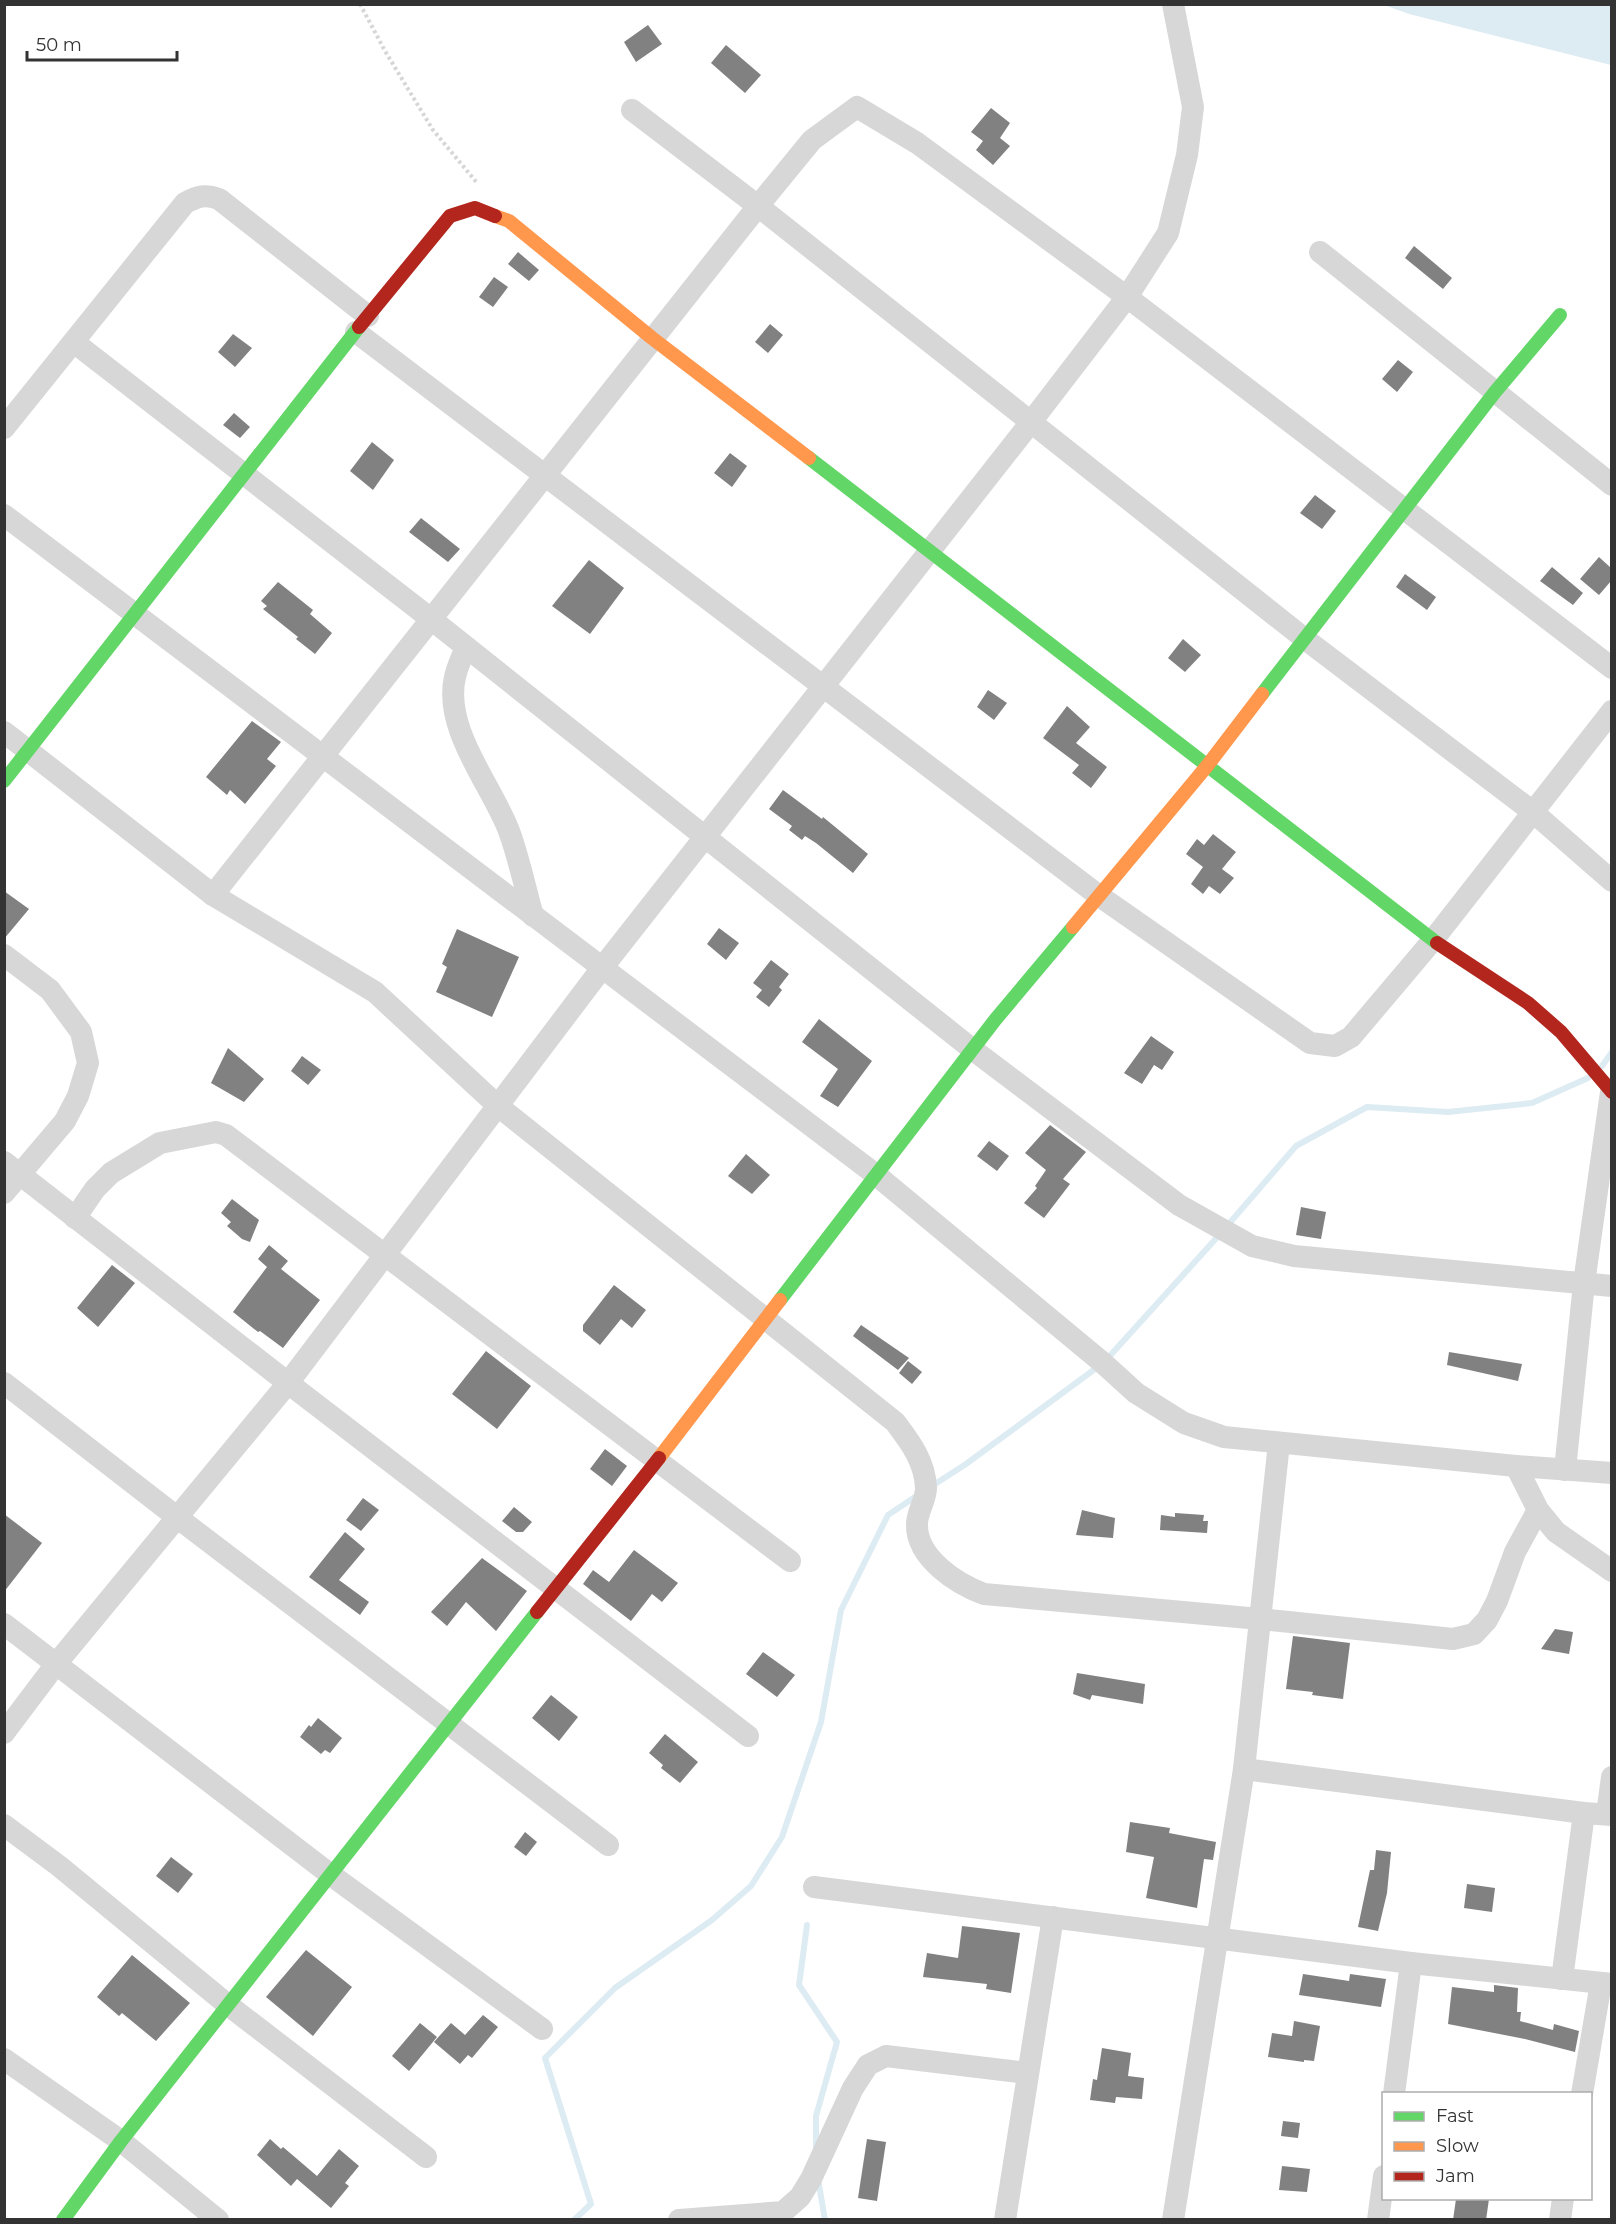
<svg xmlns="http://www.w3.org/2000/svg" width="1616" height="2224" font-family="Montserrat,sans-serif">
  <rect width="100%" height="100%" fill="#fff"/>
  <path fill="#ddebf3" d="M1384,5H1611V65L1409,14Z"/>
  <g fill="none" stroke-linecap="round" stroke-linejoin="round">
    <g stroke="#ddebf3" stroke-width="6">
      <path d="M1602,1066L1612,1052"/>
      <path d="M1227,1226L1296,1146L1367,1107L1448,1112L1532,1103L1588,1078"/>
      <path d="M1107,1359L1221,1233"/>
      <path d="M932,1486L966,1464L1099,1366"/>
      <path d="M807,1925L799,1985L837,2042L816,2116V2148"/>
      <path d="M818,2179L825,2220"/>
      <path d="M574,2220L591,2204L545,2058L615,1988L712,1920L751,1886L782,1837L821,1722L841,1610L888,1515L918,1495"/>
    </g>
  </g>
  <g fill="#818181">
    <path d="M648,25L662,44L636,62L624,42Z"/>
    <path d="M726,45L761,75L745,93L711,63Z"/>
    <path d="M991,108L1010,123L1000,138L1010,146L993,165L976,150L983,141L971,132Z"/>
    <path d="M1414,246L1452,278L1443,289L1405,258Z"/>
    <path d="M518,252L539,270L529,281L508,264Z"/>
    <path d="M494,277L508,287L493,307L479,297Z"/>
    <path d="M770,324L783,335L768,353L755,342Z"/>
    <path d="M233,334L252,348L235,367L218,352Z"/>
    <path d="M1398,360L1413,372L1397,392L1382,379Z"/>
    <path d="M234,413L250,427L240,438L223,425Z"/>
    <path d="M372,442L394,460L373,490L350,471Z"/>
    <path d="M730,453L747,466L732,487L714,473Z"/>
    <path d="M1315,495L1336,511L1322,529L1300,513Z"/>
    <path d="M421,518L460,549L448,562L409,532Z"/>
    <path d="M1599,557L1611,568V581L1599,595L1580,579Z"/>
    <path d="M589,560L624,588L590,634L552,606Z"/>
    <path d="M1552,567L1583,593L1573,605L1540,581Z"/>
    <path d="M1405,574L1436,597L1427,610L1396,587Z"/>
    <path d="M278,582L313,610L310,614L332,633L315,654L296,639L298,637L263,609L267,606L261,601Z"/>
    <path d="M1183,639L1201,655L1185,672L1168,658Z"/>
    <path d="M988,690L1007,703L994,720L977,707Z"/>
    <path d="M1067,706L1090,727L1076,743L1107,767L1091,788L1072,773L1079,765L1043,738Z"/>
    <path d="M252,721L281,742L267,759L276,766L245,804L230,790L227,795L206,777Z"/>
    <path d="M783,790L822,819L823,817L868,854L853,873L816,843L805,836L802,840L789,830L792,826L769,809Z"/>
    <path d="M1213,834L1236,852L1222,869L1234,878L1220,894L1209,886L1203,894L1191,884L1203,867L1186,854L1197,839L1204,845Z"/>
    <path d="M4,891L29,909L4,939Z"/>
    <path d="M719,928L739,943L726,960L707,944Z"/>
    <path d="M457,929L519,957L492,1017L436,992L447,967L442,964Z"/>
    <path d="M771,960L789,974L779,987L782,990L769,1007L756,997L762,990L753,983Z"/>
    <path d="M819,1019L872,1061L838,1107L820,1096L838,1069L802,1042Z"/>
    <path d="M1151,1036L1174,1052L1162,1070L1154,1065L1142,1084L1124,1073Z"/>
    <path d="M228,1048L264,1079L244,1102L211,1083Z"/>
    <path d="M302,1056L321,1070L308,1085L291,1071Z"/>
    <path d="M1050,1125L1086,1152L1063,1179L1070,1184L1044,1218L1024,1203L1037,1188L1035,1186L1046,1170L1025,1153Z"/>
    <path d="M989,1141L1009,1156L997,1171L977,1156Z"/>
    <path d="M746,1154L770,1175L752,1194L728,1176Z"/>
    <path d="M232,1199L259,1220L250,1242L242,1239L227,1226L231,1222L221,1213Z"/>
    <path d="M1301,1207L1326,1212L1321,1239L1296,1235Z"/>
    <path d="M269,1245L288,1261L281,1269L320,1300L283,1348L260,1331L258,1332L233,1312L267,1267L258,1259Z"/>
    <path d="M112,1265L135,1283L98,1327L77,1308Z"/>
    <path d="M614,1285L646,1310L632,1328L621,1319L600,1345L583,1331V1325Z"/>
    <path d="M861,1325L909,1358L898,1370L853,1336Z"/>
    <path d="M486,1351L531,1386L497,1429L452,1394Z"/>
    <path d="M1449,1352L1522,1364L1518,1381L1447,1365Z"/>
    <path d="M908,1361L922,1372L912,1384L899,1373Z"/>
    <path d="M605,1449L627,1466L612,1486L590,1469Z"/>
    <path d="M363,1498L379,1510L361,1531L346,1520Z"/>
    <path d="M514,1507L532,1522L523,1532H516L502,1521Z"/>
    <path d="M1082,1510L1115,1518L1113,1538L1076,1535Z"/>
    <path d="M1175,1513L1204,1515L1203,1521H1208L1207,1533L1160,1530L1161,1515L1175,1517Z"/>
    <path d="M4,1514L42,1543L4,1592Z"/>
    <path d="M345,1532L365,1549L339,1580L369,1602L360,1615L309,1577Z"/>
    <path d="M634,1550L678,1583L662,1602L652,1594L631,1621L583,1584L593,1570L609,1582Z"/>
    <path d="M482,1558L527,1591L496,1631L466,1602L447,1626L431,1612Z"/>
    <path d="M1555,1629L1573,1632L1569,1654L1541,1649Z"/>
    <path d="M1293,1636L1350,1643L1343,1699L1312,1695L1313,1692L1286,1689Z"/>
    <path d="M763,1652L795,1675L777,1697L746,1674Z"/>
    <path d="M1077,1673L1145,1684L1143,1704L1092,1695L1090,1700L1073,1694Z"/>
    <path d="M551,1695L578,1717L559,1741L532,1718Z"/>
    <path d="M318,1718L342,1738L330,1753L325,1750L321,1754L300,1737L309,1725L311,1727Z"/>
    <path d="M665,1734L698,1762L680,1783L661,1768L663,1765L649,1753Z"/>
    <path d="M1130,1822L1170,1828L1169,1833L1216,1842L1213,1860L1204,1859L1197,1908L1146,1898L1154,1857L1126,1852Z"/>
    <path d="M525,1832L537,1842L526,1856L514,1847Z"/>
    <path d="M1376,1850L1391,1852L1387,1893L1378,1931L1358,1927L1370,1870H1374Z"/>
    <path d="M171,1857L193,1874L178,1893L156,1876Z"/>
    <path d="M1467,1884L1495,1888L1492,1912L1464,1908Z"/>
    <path d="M962,1926L1020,1933L1011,1993L986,1989L987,1984L923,1977L927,1953L958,1958Z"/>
    <path d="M306,1950L352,1987L313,2036L266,1997Z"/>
    <path d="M132,1955L190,2003L156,2041L122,2013L119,2016L97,1997Z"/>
    <path d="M1303,1974L1349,1981L1350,1974L1386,1979L1381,2007L1299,1995Z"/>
    <path d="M1494,1985L1518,1988L1517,2012H1521L1520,2021L1553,2030L1554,2024L1579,2031L1575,2052L1525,2039L1448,2024L1452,1987L1494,1992Z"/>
    <path d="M483,2015L498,2027L472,2058L468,2055L460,2064L434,2042L451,2023L465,2035Z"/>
    <path d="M1294,2021L1320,2026L1314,2061L1304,2060V2062L1268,2057L1272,2033L1292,2036Z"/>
    <path d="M420,2023L437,2037L409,2071L392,2056Z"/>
    <path d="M1102,2048L1131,2053L1128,2076L1144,2078L1142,2099L1116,2097L1115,2103L1090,2100L1093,2079L1097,2080Z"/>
    <path d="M1283,2121L1300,2123L1298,2138L1281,2136Z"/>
    <path d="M270,2139L281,2149L283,2147L317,2176L339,2149L359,2166L345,2183L349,2186L331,2208L297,2179L291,2186L257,2155Z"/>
    <path d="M867,2139L886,2142L877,2201L858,2198Z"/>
    <path d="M1282,2166L1310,2169L1307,2192L1279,2190Z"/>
    <path d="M1456,2199H1489L1486,2220H1453Z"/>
  </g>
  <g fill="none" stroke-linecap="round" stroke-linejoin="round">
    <path stroke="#d6d6d6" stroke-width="4" stroke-dasharray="3 3" stroke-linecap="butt" d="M360,4L385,51L433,130L478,184"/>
    <g stroke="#d7d7d7" stroke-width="22">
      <path d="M632,110L758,206L1305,639L1533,812L1612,881"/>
      <path d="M1320,252L1612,485"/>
      <path d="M356,332L1098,895L1310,1043L1335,1046L1351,1037L1433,940L1612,711"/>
      <path d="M75,343L431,619L972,1049L1179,1205L1252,1246L1294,1256L1612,1286"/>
      <path d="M4,428L185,203C198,196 205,194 219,199L368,316"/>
      <path d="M4,515L875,1174L1103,1363L1136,1393L1184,1423L1224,1437L1516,1466L1612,1473"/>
      <path d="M466,647C462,657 457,667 455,677C443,729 491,784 509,831C519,858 525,888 533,916"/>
      <path d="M4,732L213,895L375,992L498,1106L895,1422C910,1442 925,1461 926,1488C926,1500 917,1512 917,1524C916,1558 957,1584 984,1594L1260,1619L1453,1639L1474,1634L1487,1620L1497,1601L1515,1552L1538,1510"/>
      <path d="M213,895L758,206L812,140L857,107L917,143L1127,297L1612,668"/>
      <path d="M4,955L50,990L81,1032L88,1063L78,1096L65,1121L4,1193"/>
      <path d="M4,1162L288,1383L748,1736"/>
      <path d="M75,1218L95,1189L111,1173L160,1143L216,1132L226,1135L790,1561"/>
      <path d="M4,1383L178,1518L608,1845"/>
      <path d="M1516,1466L1538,1510L1556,1532L1612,1571"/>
      <path d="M1565,1470L1584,1283L1611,1092"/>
      <path d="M4,1624L331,1875L542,2029"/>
      <path d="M4,1733L56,1664L288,1383L602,968L1031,422L1127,297L1168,233L1187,155L1193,107L1173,4"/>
      <path d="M1244,1769L1584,1813L1612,1815"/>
      <path d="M1607,1814L1612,1777"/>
      <path d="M4,1825L59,1866L228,2005L426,2157"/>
      <path d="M814,1887L1411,1963L1612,1984"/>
      <path d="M1562,1979L1584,1813"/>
      <path d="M4,2059L121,2141L218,2220"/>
      <path d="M1394,2094L1411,1963"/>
      <path d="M1582,2094L1601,1983"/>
      <path d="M679,2220L783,2212L800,2197L811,2179L853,2088L868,2065L886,2056L1028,2073"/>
      <path d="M1005,2220L1053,1917"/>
      <path d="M1173,2220L1244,1769L1279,1443"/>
      <path d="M1378,2220L1384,2176"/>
      <path d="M1560,2220L1563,2198"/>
    </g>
    <g stroke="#63d668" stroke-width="14">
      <path d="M809,458L1437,943"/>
      <path d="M1262,694L1495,392L1560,315"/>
      <path d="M4,781L359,327"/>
      <path d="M780,1300L995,1020L1073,927"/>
      <path d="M63,2220L121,2141L537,1612"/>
    </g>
    <g stroke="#ff974d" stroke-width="14">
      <path d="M495,216L509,221L652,338L809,458"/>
      <path d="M1073,927L1207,766L1262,694"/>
      <path d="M659,1458L780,1300"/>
    </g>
    <g stroke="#b3261e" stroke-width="14">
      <path d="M359,327L450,216L475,208L495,216"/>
      <path d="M1437,943L1528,1003L1561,1032L1612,1092"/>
      <path d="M537,1612L659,1458"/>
    </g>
  </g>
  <rect width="1616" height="2224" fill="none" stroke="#333333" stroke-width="12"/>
  <rect x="1382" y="2092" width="210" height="108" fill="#ffffff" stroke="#adadad" stroke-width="1.5"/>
  <rect x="1394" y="2112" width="30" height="9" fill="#63d668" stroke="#adadad" stroke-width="1.5"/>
  <text x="1436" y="2122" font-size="18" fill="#333333">Fast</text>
  <rect x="1394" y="2142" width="30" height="9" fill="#ff974d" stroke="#adadad" stroke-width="1.5"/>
  <text x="1436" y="2152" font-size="18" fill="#333333">Slow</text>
  <rect x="1394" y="2172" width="30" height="9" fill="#b3261e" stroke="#adadad" stroke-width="1.5"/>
  <text x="1436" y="2182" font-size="18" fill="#333333">Jam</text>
  <path d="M27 51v9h150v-9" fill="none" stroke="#333333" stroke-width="3"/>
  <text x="36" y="51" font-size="18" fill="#333333" stroke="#ffffff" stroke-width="4.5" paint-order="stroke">50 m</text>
</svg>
